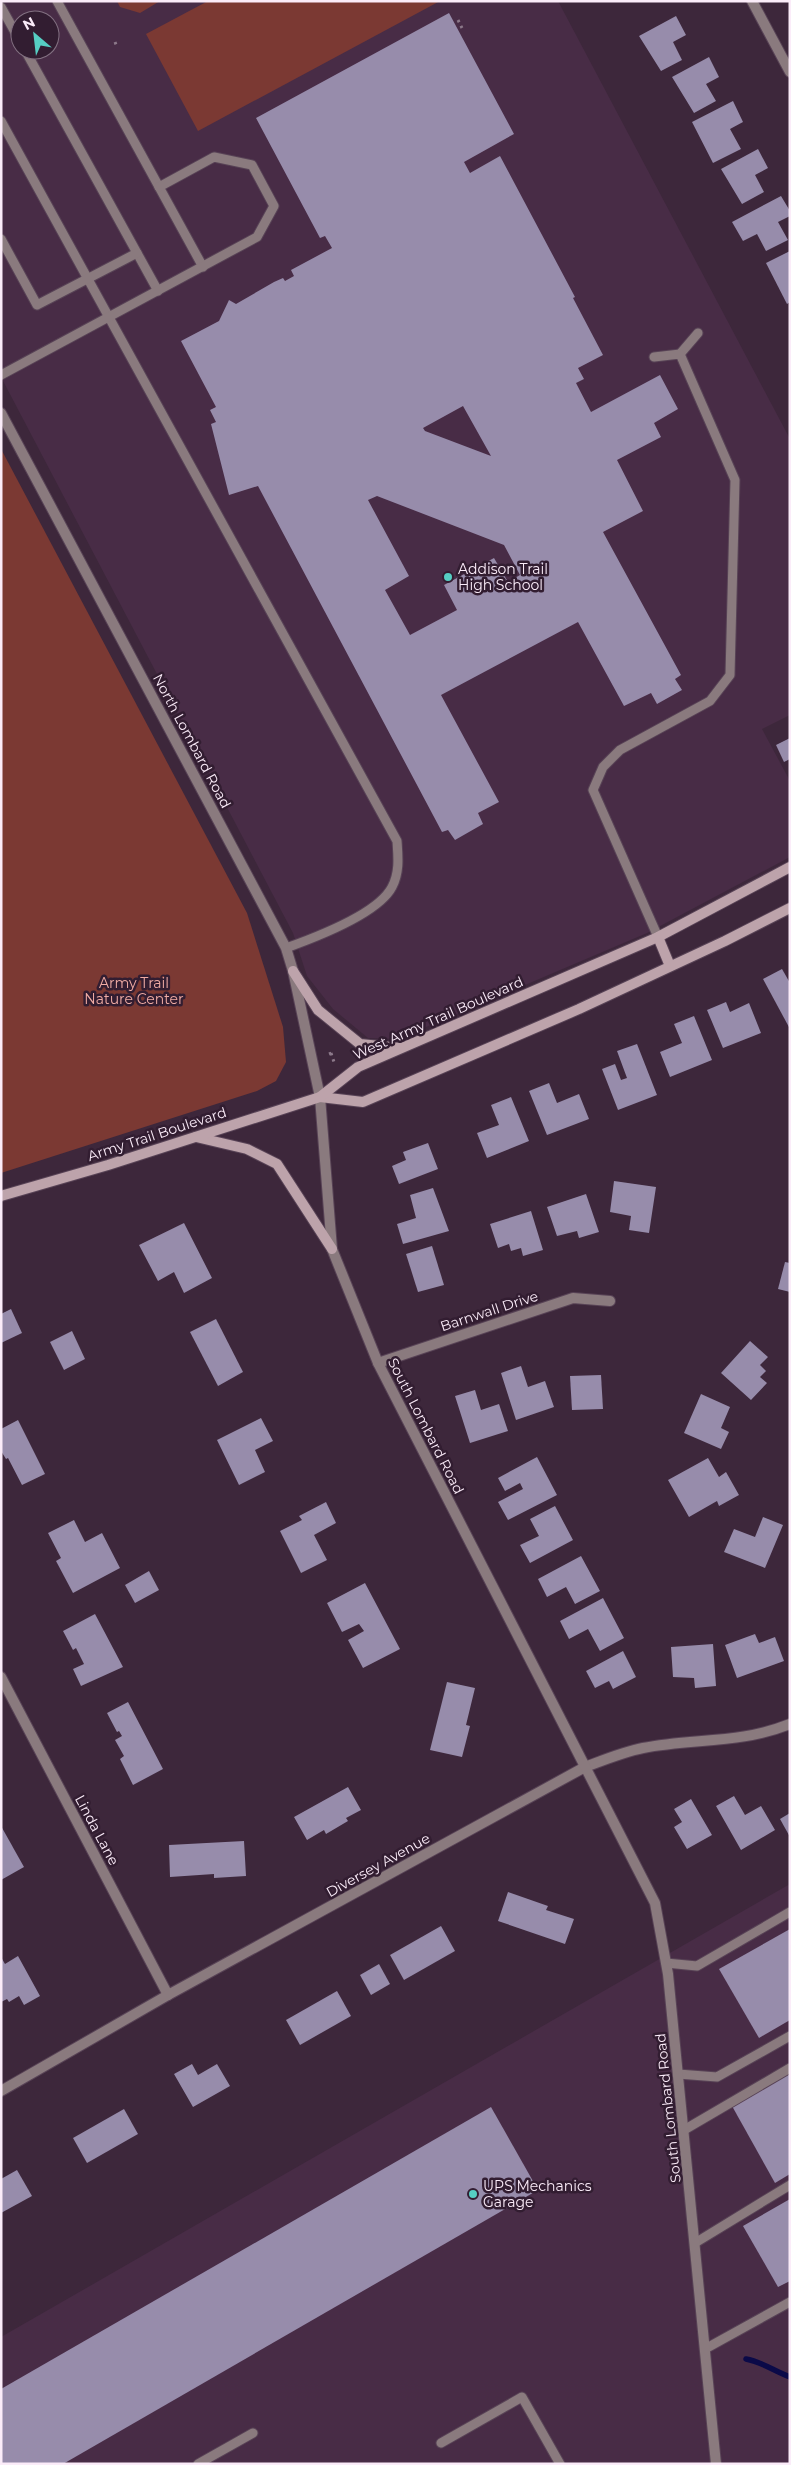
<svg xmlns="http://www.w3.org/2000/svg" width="791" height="2465" font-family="Montserrat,sans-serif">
  <rect width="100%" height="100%" fill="#3d273b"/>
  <g fill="#482c46" fill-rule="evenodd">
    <path d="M1,1H558L790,439V715L762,729L790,781V857L647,933L398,1039L368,1038L333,1009L307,976L293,933L1,377ZM20,20H50V50H20Z"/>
    <path d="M790,1884V2464H1V2337Z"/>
  </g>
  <g fill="#7b3933">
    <path d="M117,1H160L140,13L120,7Z"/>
    <path d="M208,1H440L198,131L146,34Z"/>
    <path d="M1,449L247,913L283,1027L286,1062L276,1081L257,1091L1,1173Z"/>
  </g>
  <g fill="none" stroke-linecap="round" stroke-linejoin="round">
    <path stroke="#0b0a48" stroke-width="5.5" d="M746,2359C762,2362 774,2371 790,2377"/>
  </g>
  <g fill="#978cab" fill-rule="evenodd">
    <path d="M449,13L514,134L464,162L470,173L500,156L575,297L573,298L603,355L578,368L584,379L576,383L591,412L660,375L678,409L654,423L661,437L617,460L643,511L603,532L681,675L675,679L682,690L657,704L651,693L624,706L578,622L441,695L499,802L478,813L483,824L455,840L448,830L442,832L258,486L229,495L211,424L216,422L210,410L216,407L181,341L219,321L229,300L236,304L274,282L283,278L285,281L294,276L291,270L332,248L325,236L320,238L256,118ZM463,406L491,456L425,431L423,428ZM377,496L504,545L520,575L508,582L494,558L444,585L457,610L410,635L385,590L409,576L368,500Z"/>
    <path d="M676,16L686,35L673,42L682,60L661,71L639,36Z"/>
    <path d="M709,57L719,77L706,84L716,101L694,113L672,77Z"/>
    <path d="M733,101L743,122L730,129L741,149L713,163L692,122Z"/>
    <path d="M758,149L768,168L755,175L764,192L742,204L721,169Z"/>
    <path d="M781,196L790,211V216L778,222L788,240L766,251L757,234L743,241L732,222Z"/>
    <path d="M790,251V302L787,304L766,263Z"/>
    <path d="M790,738V759L784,762L776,745Z"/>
    <path d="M782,969L790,983V1029L763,979Z"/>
    <path d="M726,1002L730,1012L749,1003L761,1033L723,1048L707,1010Z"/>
    <path d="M694,1016L712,1060L670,1077L660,1052L682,1043L674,1024Z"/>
    <path d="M637,1044L657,1095L618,1110L602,1069L615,1064L621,1080L627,1078L617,1051Z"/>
    <path d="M549,1083L557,1103L579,1094L589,1119L547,1135L529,1091Z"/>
    <path d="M511,1097L529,1141L487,1158L477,1133L499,1125L491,1105Z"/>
    <path d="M428,1143L438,1169L399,1184L392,1166L406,1160L403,1152Z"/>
    <path d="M614,1181L656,1187L649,1233L629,1230L631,1216L610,1212Z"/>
    <path d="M433,1188L449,1231L403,1244L397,1224L416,1218L410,1195Z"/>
    <path d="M586,1194L599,1232L579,1238L577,1231L557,1236L547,1207Z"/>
    <path d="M531,1211L543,1250L523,1256L521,1248L511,1251L509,1244L498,1248L490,1224Z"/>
    <path d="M184,1223L212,1278L184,1293L174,1272L158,1281L139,1245Z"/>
    <path d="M432,1246L444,1285L418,1292L406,1254Z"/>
    <path d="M785,1262L790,1263V1292L778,1289Z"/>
    <path d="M11,1309L22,1333L1,1343V1314Z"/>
    <path d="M216,1319L243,1372L218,1386L190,1332Z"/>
    <path d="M72,1331L85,1359L64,1370L50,1342Z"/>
    <path d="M750,1341L768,1357L760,1365L766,1371L760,1377L767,1383L751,1400L721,1373Z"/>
    <path d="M521,1366L528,1387L545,1381L554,1407L516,1420L501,1373Z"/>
    <path d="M601,1375L603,1409L572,1410L570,1376Z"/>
    <path d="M475,1390L481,1410L499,1404L508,1431L470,1443L455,1396Z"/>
    <path d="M701,1394L730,1407L721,1428L729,1432L721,1449L684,1433Z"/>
    <path d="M261,1418L273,1441L255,1450L265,1472L239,1485L217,1440Z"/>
    <path d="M18,1420L45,1474L22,1485L8,1458L6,1459L1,1451V1429Z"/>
    <path d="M537,1457L557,1495L508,1520L498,1502L523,1489L520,1483L505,1491L498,1478Z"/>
    <path d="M708,1458L719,1477L726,1472L739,1495L719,1506L717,1501L689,1517L668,1480Z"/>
    <path d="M326,1502L336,1523L314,1535L327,1560L301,1573L280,1531L302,1520L299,1516Z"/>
    <path d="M555,1506L573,1540L530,1563L520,1545L539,1536L530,1519Z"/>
    <path d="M763,1517L783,1525L765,1568L724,1552L734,1529L755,1537Z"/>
    <path d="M74,1520L85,1542L102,1533L120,1568L73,1593L56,1561L61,1558L48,1533Z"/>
    <path d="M581,1556L600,1591L575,1604L566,1587L547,1597L538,1579Z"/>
    <path d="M149,1571L159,1590L135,1603L125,1585Z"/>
    <path d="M365,1583L400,1649L363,1668L348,1640L364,1631L359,1624L342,1632L327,1603Z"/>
    <path d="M603,1598L624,1638L600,1651L588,1629L569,1639L560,1621Z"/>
    <path d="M95,1614L123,1667L81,1686L73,1669L84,1664L76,1648L73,1650L63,1631Z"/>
    <path d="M755,1634L759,1643L775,1637L784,1661L737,1678L725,1645Z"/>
    <path d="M713,1644L716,1686L695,1688L694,1678L673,1677L671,1647Z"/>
    <path d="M623,1651L636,1677L613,1689L609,1681L595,1688L586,1671Z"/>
    <path d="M447,1682L475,1688L466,1725L470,1726L462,1757L430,1750Z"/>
    <path d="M128,1702L163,1769L133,1785L120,1759L124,1756L115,1740L122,1736L119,1731L117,1732L107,1713Z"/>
    <path d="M348,1787L361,1810L346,1818L348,1821L326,1834L324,1830L307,1840L294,1817Z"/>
    <path d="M734,1796L745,1815L761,1806L775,1830L741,1850L716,1806Z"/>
    <path d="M691,1799L712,1835L687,1849L674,1827L682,1822L674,1809Z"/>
    <path d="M790,1813V1837L780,1819Z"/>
    <path d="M1,1826L24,1867L1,1880Z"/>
    <path d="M244,1841L246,1876L214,1878V1874L170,1877L169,1845Z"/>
    <path d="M508,1892L548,1906L546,1910L574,1919L565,1944L498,1921Z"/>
    <path d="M441,1926L455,1951L404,1980L390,1955Z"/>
    <path d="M790,1929V2020L759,2038L719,1969Z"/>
    <path d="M18,1956L40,1996L24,2005L19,1996L9,2002L7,1999L1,2002V1957L5,1964Z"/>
    <path d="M379,1964L390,1984L371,1995L360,1975Z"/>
    <path d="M337,1991L351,2016L300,2045L286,2020Z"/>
    <path d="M192,2064L198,2075L217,2064L230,2086L193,2107L174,2074Z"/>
    <path d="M790,2073V2174L775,2183L732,2106Z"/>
    <path d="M491,2107L538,2190L63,2464H1V2389Z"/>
    <path d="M124,2109L138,2134L87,2163L73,2138Z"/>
    <path d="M17,2170L32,2196L1,2213V2179Z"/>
    <path d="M790,2199V2281L778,2287L743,2226Z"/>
  </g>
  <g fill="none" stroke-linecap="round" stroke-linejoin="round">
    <g stroke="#584356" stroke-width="11">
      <g id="service">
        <path d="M57,1L203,267"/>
        <path d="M1,7L20,41"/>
        <path d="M25,50L158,291"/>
        <path d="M1,121L397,841C398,856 400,872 392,887C378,914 314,938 286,948"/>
        <path d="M1,239L37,305L137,253"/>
        <path d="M680,354L698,333"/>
        <path d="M654,357L680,354L735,480L730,675L710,701L620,750L603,767L593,790L658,937"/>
        <path d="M1,375L257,237L274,206L252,165L214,157L159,187"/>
        <path d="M666,1963L697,1966L790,1912"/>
        <path d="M678,2074L717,2077L790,2036"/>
        <path d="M684,2130L790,2068"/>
        <path d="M695,2243L790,2185"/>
        <path d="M705,2349L790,2302"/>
        <path d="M441,2443L522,2397L560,2464"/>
        <path d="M198,2464L253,2433"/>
      </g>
    </g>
    <g stroke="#584356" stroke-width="12">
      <g id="minor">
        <path d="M752,1L790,72"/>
        <path d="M378,1363L573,1298L610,1301"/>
        <path d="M1,1677L168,1995"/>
        <path d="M1,2091L168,1995L585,1767C604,1760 623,1752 643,1748C694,1738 740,1744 790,1724"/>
      </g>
    </g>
    <g stroke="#584356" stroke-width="12">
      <path id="tertiary" d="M1,413L286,948L293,971L320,1097L332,1249L378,1363L655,1903L668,1974L716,2464"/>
    </g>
    <g stroke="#584356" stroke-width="12">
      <g id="secondary">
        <path d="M658,937L670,966"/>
        <path d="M293,971L318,1010L360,1044L400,1048"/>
        <path d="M320,1097L363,1102L579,1009L725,941L790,908"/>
        <path d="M196,1137L247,1149L277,1164L332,1249"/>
        <path d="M1,1196L108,1165L320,1097L358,1067L658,937L790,867"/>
      </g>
    </g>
    <g stroke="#8c798a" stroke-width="3" stroke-dasharray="2.5 4" stroke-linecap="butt">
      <path d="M458,20L462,28"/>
      <path d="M115,42L117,47"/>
      <path d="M331,1053L335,1065"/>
      <path d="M329,1054L334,1052"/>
    </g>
    <use href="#service" stroke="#8a7a7e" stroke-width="9"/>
    <use href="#minor" stroke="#8a7a7e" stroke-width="10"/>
    <use href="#tertiary" stroke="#8a7a7e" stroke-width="10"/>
    <use href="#secondary" stroke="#bda3ab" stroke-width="10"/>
  </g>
  <g fill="#56cec3" stroke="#321d31" stroke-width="2">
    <circle cx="448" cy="577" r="5"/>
    <circle cx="473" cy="2194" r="5"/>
  </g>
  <g text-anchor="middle" stroke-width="5" stroke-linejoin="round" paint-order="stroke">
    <g font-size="14" fill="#fbecf9" stroke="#321d31" text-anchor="start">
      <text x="458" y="574">Addison Trail<tspan x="458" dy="16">High School</tspan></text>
      <text x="483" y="2191">UPS Mechanics<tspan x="483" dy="16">Garage</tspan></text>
    </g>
    <g font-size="14" fill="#fbecf9" stroke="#321d31">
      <text transform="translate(192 741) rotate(62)" y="5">North Lombard Road</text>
      <text transform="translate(438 1018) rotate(-24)" y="5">West Army Trail Boulevard</text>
      <text transform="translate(157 1134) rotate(-18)" y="5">Army Trail Boulevard</text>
      <text transform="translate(489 1311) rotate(-18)" y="5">Barnwall Drive</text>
      <text transform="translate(426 1426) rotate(63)" y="5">South Lombard Road</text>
      <text transform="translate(97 1830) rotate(62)" y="5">Linda Lane</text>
      <text transform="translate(378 1865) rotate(-29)" y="5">Diversey Avenue</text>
      <text transform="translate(668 2108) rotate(-96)" y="5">South Lombard Road</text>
    </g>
    <g font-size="14" fill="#f1aca4" stroke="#321d31">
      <text x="134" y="988">Army Trail<tspan x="134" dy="16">Nature Center</tspan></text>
    </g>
  </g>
  <rect width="791" height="2465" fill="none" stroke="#fbecf9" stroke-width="5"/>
  <g transform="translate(35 35) rotate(332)"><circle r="24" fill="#321d31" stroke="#827081"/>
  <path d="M0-4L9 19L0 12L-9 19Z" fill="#56cec3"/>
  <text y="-8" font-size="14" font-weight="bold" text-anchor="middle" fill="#fbecf9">N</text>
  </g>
</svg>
